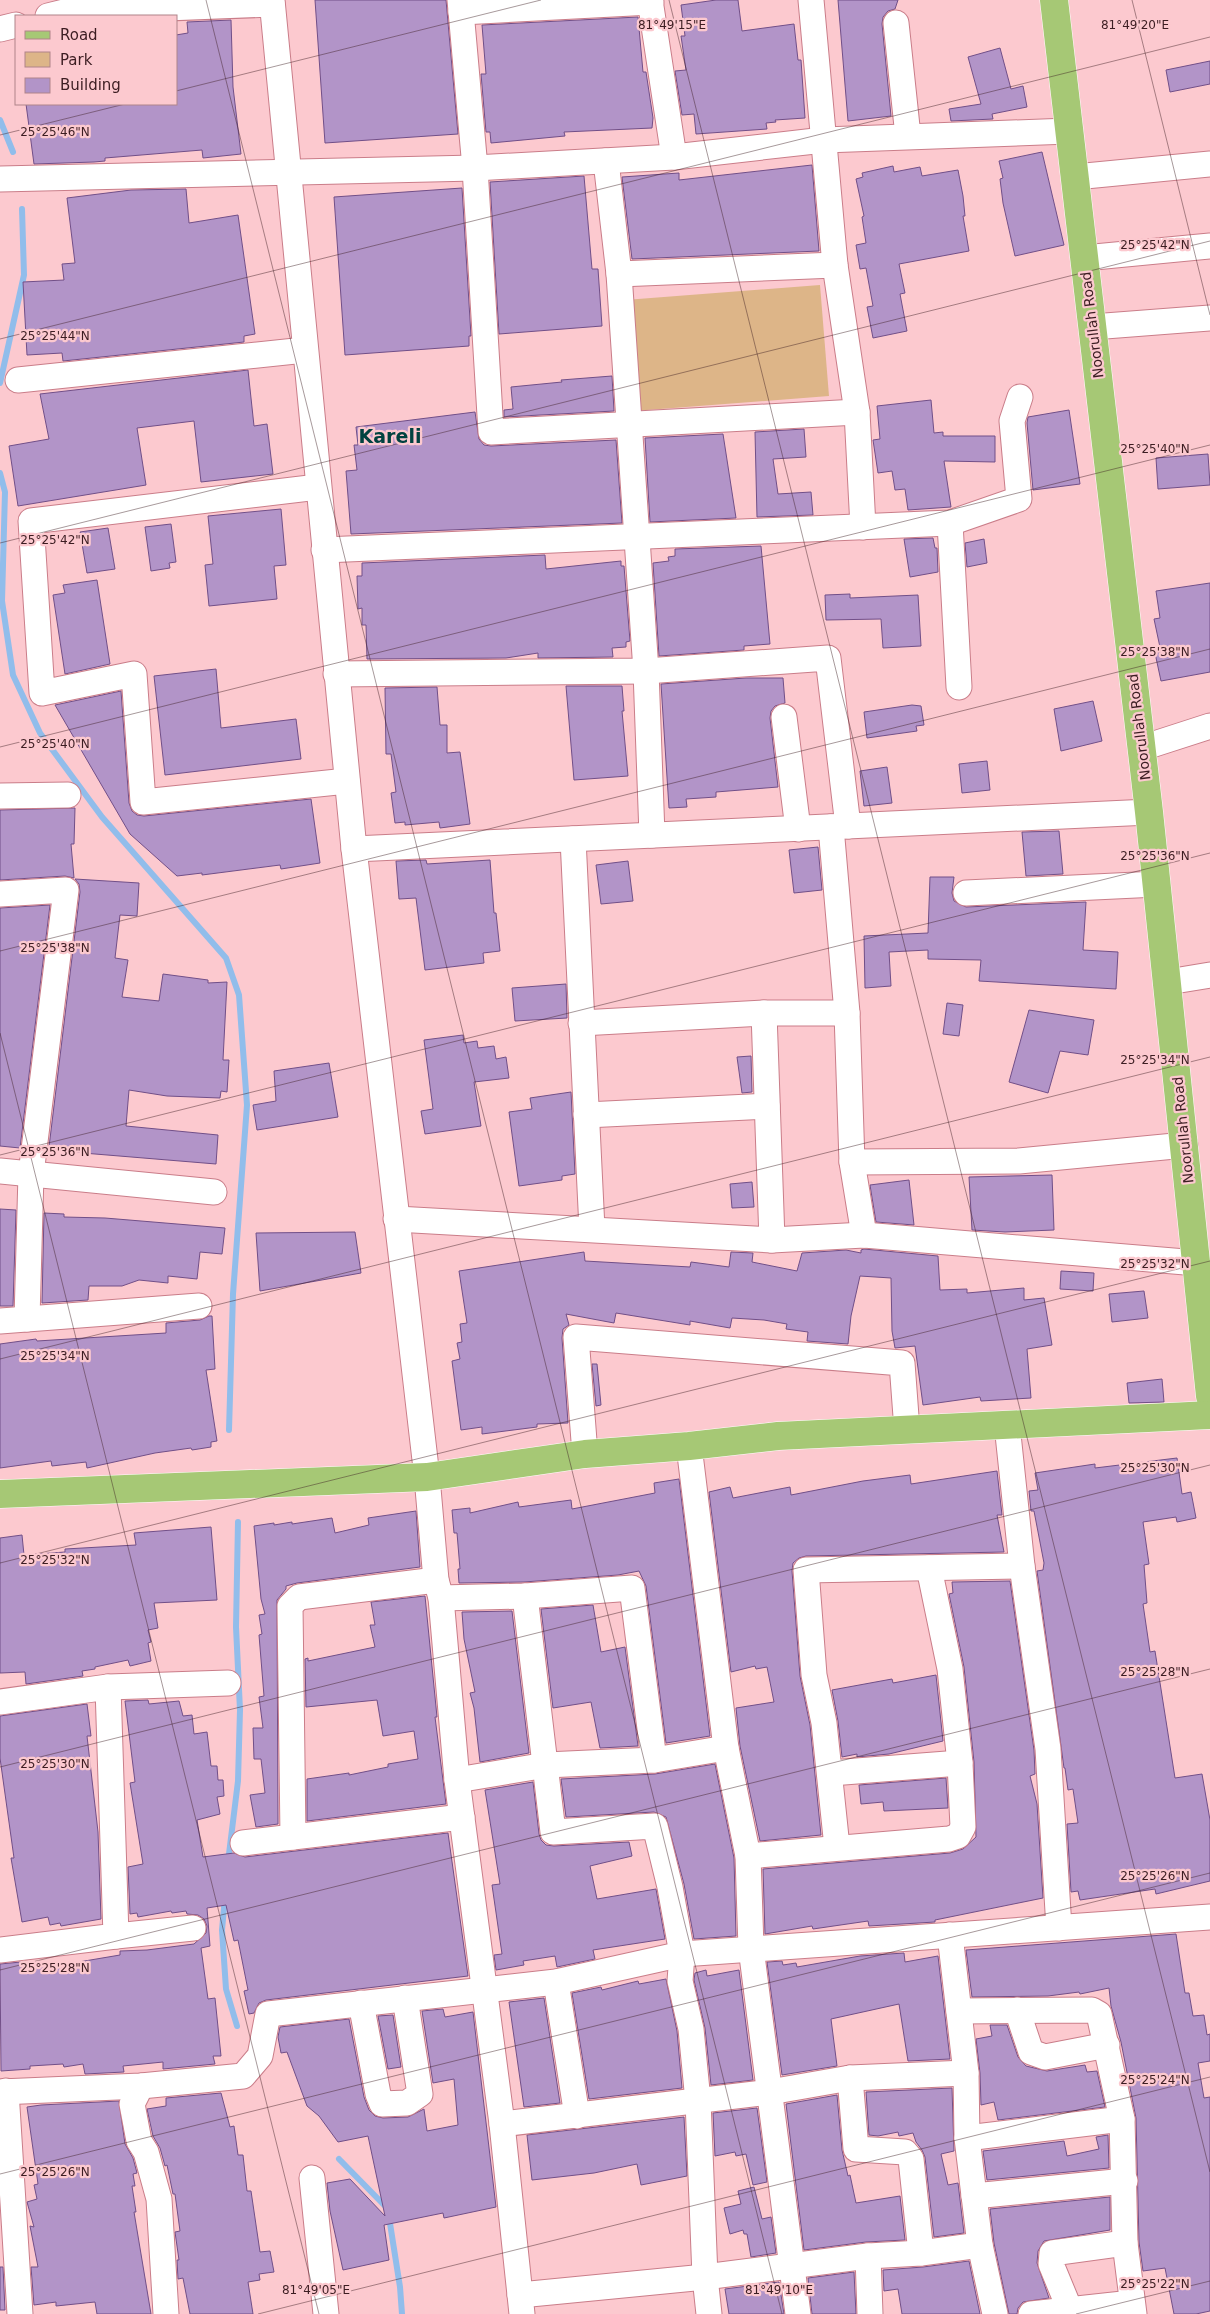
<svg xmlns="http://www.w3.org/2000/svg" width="1210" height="2314" font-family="'DejaVu Sans',sans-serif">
  <rect width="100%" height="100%" fill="#fcc9cf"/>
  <path fill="#ddb588" d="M820,285L829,396L634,411L625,300Z"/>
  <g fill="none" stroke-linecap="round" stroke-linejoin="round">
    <g stroke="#91bdeb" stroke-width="6">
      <path d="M0,120L13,152"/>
      <path d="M0,383L24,275L22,209"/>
      <path d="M0,473L5,492L2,601L13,675L40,733L102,817L226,958L239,995L247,1105L233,1294L229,1430"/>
      <path d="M228,1862L238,1781L240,1710L236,1627L238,1522"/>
      <path d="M225,1897L222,1930L226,1989L237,2026"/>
      <path d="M339,2159L387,2208"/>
      <path d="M389,2217L400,2287L402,2314"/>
    </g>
  </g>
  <g fill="#b294c8" stroke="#714f88">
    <path d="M315,0H446L458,134L325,143Z"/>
    <path d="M716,0H738L742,31L794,24L798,60H801L805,118L775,120L776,122L766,123L767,129L696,134L694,114L682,115L675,71L686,70L681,36H685L681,5Z"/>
    <path d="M838,0H898L895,9L888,11L883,17L882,24L891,116L848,121Z"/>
    <path d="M638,17L643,72H646L653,118L652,128L564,132L565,136L491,143L490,132H486L481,74H486L482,25Z"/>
    <path d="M231,20L233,87L241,154L203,158L202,150L105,158V161L94,162L34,164L26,104H176V35L188,33L187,22Z"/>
    <path d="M1000,48L1011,89L1023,86L1027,107L992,114L993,119L951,121L949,109L981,104L968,57Z"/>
    <path d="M1210,61V84L1170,92L1166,70Z"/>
    <path d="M1042,152L1064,245L1015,256L1003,203L1000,179L1003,178L999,161Z"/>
    <path d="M812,165L819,251L632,259L622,177L679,173V180Z"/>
    <path d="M893,166L894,172L920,167L922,176L958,170L963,196L965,216H963L969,251L899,264L905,293L900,294L907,331L873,338L867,307L873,306L866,268L860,269L856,245L866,243L862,217L864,216L856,179L863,177L862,173Z"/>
    <path d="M584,176L592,269H598L602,326L499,334L490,182Z"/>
    <path d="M462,188L471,336H469V346L345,355L334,197Z"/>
    <path d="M186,189L189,223L238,215L255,334L244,336V342L63,361L62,353L27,355L23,282L64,280L62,264L75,263L67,198L131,190Z"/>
    <path d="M248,370L254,426L267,424L273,474L201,482L194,421L137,428L146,485L18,506L9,446L49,439L40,394Z"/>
    <path d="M612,376L614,411L504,417V410L513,409L511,387L562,382L561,380Z"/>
    <path d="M931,400L934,433L943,432V436H995V462L944,461L951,507L908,510L905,489L895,490L892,471L878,473L873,440L880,439L877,406Z"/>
    <path d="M1069,410L1080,484L1033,490L1027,423L1028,417Z"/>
    <path d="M475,412L479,439L484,445L491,446L616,440L622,523L351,534L346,471L357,470L354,445H358L356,427Z"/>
    <path d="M804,429L806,457L773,459L778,494L811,492L813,515L757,517L755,432Z"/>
    <path d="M723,434L736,518L650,522L645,438Z"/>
    <path d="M1208,454L1210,485L1158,489L1156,458Z"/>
    <path d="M281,509L286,565L274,566L277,599L209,606L205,565L213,564L208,516Z"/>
    <path d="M171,524L176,562L169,563L170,568L151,571L145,527Z"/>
    <path d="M108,528L115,569L87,573L80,532Z"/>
    <path d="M933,538L935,548H937L938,572L910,577L904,539Z"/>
    <path d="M984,539L987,563L967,567L965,543Z"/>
    <path d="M761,546L770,644L744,646V650L659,656L653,563L669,561L668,557L675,556V549Z"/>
    <path d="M545,555L546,569L621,561V566H624L630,641L626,642V647L612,648L613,657L538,658V653L506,658L367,659L366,625H362V608L358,609L357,576H362V563Z"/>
    <path d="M97,580L110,664L65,674L53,595L65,593L63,585Z"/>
    <path d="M1210,583V672L1161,681L1155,653L1161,652L1154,619L1160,618L1156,591Z"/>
    <path d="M850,594V598L918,595L921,646L883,648L881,619L826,620L825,595Z"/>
    <path d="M216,669L221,728L296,719L301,759L165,775L154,676Z"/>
    <path d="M746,678H783L785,703L775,706L771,711L770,718L778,787L716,792V797L686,799L687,807L669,808L661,684Z"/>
    <path d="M566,686H622L624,711H622L628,776L574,780Z"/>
    <path d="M437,687L440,725H447V753L460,752L470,824L440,828L439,822L405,825V822L395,823L391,793L396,792L391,754H386L385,688Z"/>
    <path d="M121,691L129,803L132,811L137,815L144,816L311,799L320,863L281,869L280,865L202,875V873L177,876L130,834L55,705Z"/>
    <path d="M1093,701L1102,741L1061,751L1054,709Z"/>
    <path d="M912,705L921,706L924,725L916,726L917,731L867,738L864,712Z"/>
    <path d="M987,761L990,790L962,793L959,764Z"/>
    <path d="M887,767L892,803L864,806L860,771Z"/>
    <path d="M75,808L74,844H71L74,878L65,876L0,880V810Z"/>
    <path d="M1059,831L1063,874L1026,876L1022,832Z"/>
    <path d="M818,847L822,890L794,893L789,850Z"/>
    <path d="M426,860L427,864L490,860L494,913H496L500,951L483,953L484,963L425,970L416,898L399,899L396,861Z"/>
    <path d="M628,861L633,901L601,904L596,865Z"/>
    <path d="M930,877H954L952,893L954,901L966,907L1086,902L1083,950L1118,952L1116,989L979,981L981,960L928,959V950L889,952L891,986L865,988L864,936L928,933Z"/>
    <path d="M75,879L139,883L137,916L120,915L115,958L128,960L122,997L159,1001L163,974L208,980V983L227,982L223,1060H229L227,1092L221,1091L220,1098L167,1096L129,1090L126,1126L218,1135L216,1164L83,1153L49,1147L80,892L79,884Z"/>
    <path d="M50,905L20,1148L0,1146V908Z"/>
    <path d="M566,984L567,1018L515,1021L512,988Z"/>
    <path d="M947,1003L963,1005L959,1036L943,1034Z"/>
    <path d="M1029,1010L1094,1020L1088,1055L1060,1051L1048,1093L1009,1082Z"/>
    <path d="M463,1035L464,1043L477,1041L478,1048L494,1046L496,1059L506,1057L509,1078L474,1082L481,1126L425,1134L421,1111L433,1109L424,1040Z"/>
    <path d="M751,1056L752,1092L742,1093L737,1057Z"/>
    <path d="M329,1063L338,1117L257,1130L253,1105L276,1101L274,1071Z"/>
    <path d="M571,1092L575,1174L562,1176V1180L519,1186L509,1112L532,1109L530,1098Z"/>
    <path d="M1052,1175L1054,1230L1005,1232L972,1230L969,1177Z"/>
    <path d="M909,1180L914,1225L876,1222L870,1185Z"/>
    <path d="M752,1182L754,1207L732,1208L730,1184Z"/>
    <path d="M0,1209L16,1210L13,1306H0Z"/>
    <path d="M44,1213L64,1214V1217L105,1218L225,1228L222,1254L200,1252L197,1279L168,1276V1283L139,1280L122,1286H89L88,1300L42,1303Z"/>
    <path d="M355,1232L361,1273L260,1291L256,1233Z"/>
    <path d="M864,1249L938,1256L940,1290L967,1289V1293L1024,1288V1300L1044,1298L1052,1345L1027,1349L1031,1398L981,1401L980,1397L923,1405L915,1346L895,1348L892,1331L891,1278L860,1276L851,1316L848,1344L807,1341L808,1332L786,1329L787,1324L764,1320L732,1318L730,1328L690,1321V1325L616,1313L614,1323L566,1314L569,1325L563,1329L562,1338L568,1423L537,1424V1427L482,1434V1427L461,1430L452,1361L460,1359L457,1343L462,1342L460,1324L467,1323L459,1271L584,1252L585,1261L690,1267L691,1262L729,1267L731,1252L753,1253L752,1262L797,1271L802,1253L846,1250L861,1253V1250Z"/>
    <path d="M1061,1271L1094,1273L1093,1291L1060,1289Z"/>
    <path d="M1144,1291L1148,1318L1112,1322L1109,1294Z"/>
    <path d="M209,1316H212L215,1369L206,1370L217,1441L211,1442V1447L192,1450L191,1448L155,1453L87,1468L86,1462L52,1466L51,1461L0,1468V1344L36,1339L37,1341L166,1333V1323L200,1320Z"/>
    <path d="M592,1364H597L601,1405L596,1406Z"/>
    <path d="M1162,1379L1164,1402L1129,1403L1127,1383Z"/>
    <path d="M1177,1458L1182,1494L1191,1492L1196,1518L1177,1522L1176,1517L1143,1522L1149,1564L1144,1565L1147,1603L1143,1604L1150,1652L1155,1651L1175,1778L1202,1774L1210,1820V1881L1156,1894L1155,1889L1080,1900L1078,1891L1071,1892L1067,1824L1078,1823L1073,1789L1068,1790L1065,1768H1064L1037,1571L1043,1570L1044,1563L1034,1511H1031L1029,1491L1038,1490L1035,1473L1095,1464V1468Z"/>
    <path d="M997,1471L1002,1515H997L1004,1552L806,1556L799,1558L793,1563L792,1571L800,1676L810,1725L821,1835L760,1841L740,1746L736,1708L774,1702L767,1667L756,1669L755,1666L731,1672L709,1492L730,1487L733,1498L790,1487L791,1495L863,1481L910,1475L911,1484Z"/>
    <path d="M679,1479L710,1736L666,1743L646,1586L639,1571L618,1575L524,1582L459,1583L458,1569H460L457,1533H454L452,1510L470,1508V1513L518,1502L519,1507L571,1500L572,1509L655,1493L654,1483Z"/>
    <path d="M416,1511L420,1567L297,1583L286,1586V1589L277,1600L278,1824L256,1827L250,1795L265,1793L261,1759H254L253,1728H263L259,1697L264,1696L259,1635L262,1634L259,1615L265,1614L261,1599L254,1526L274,1523V1525L292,1522V1524L332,1518L335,1533L369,1525L368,1518Z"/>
    <path d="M211,1527L217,1600L154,1603L158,1628L148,1630L151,1642L148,1643L151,1661L130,1666L128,1660L95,1667V1669L82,1671L83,1676L26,1684L25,1672L0,1673V1538L22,1535L24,1555L65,1552V1549L136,1545L134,1533Z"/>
    <path d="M1010,1581L1034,1750L1035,1774L1030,1776L1037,1804L1043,1898L935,1920V1922L869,1926L868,1921L813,1929L812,1926L765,1934L763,1869L950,1853L963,1849L976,1837L974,1762L964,1667L949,1594L953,1593L952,1582Z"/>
    <path d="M425,1596L437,1717H435L446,1804L307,1821V1779L349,1773V1775L388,1767V1764L418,1759L414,1731L383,1736L377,1700L306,1707L305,1659L308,1658V1661L375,1647L370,1625H375L371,1602Z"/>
    <path d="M593,1605L601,1652L625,1647L638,1746L600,1748L591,1702L553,1708L541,1609Z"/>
    <path d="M512,1611L529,1753L480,1762L474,1708L470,1693L475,1692L464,1639L462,1612Z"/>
    <path d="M936,1675L943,1741L889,1754L857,1757V1754L842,1757L838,1721L832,1690L892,1679L893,1683Z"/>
    <path d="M148,1700L149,1704L179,1701L183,1716L192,1715L194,1734L207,1732L211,1766H217L218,1780H223L224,1796L217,1797L220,1814L197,1820L203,1857L234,1853L245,1857L448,1833L468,1976L266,2000L259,2003L254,2013L249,2014L244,1991L248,1990L238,1940L234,1941L226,1905L207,1908L210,1946L201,1948L208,1999L215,1998L221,2056H213L215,2064L163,2069V2062L123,2066L124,2072L85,2074L83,2064L64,2067L63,2064L30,2066V2069L1,2071L0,1964L21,1962L22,1968L54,1962L55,1966L120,1955V1951L147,1950L194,1944L206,1933L207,1926L204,1919L198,1915L187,1914L186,1911L172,1913L171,1911L138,1917L137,1913L130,1914L128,1867L143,1864L130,1783L135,1782L125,1701Z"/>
    <path d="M87,1704L91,1736H87L98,1832L101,1919L61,1926L60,1923L50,1925L48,1917L22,1922L11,1858H14L0,1758V1716Z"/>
    <path d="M715,1764L734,1858L736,1936L694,1939L684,1884L666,1817L654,1812L566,1817L561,1779L655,1774Z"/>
    <path d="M946,1778L948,1808L884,1811L883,1802L861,1804L859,1785Z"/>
    <path d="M533,1782L539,1834L541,1840L546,1845L554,1846L629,1842L632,1856L590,1866L597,1899L656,1889L665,1939L593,1950L595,1959L557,1967L555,1956L523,1961L524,1965L496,1970L494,1955L502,1954L492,1885L500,1884L485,1790Z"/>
    <path d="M1176,1934L1185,1993H1189L1193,2016L1204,2015L1207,2035L1210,2034V2061L1198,2063L1204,2098L1210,2097V2311L1196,2314H1174L1165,2268L1143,2271L1139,2242L1136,2118L1121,2042L1111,2006L1109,1988L1080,1994L1079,1992L1048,1996L972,1997L966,1950Z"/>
    <path d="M904,1953L905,1962L938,1956L950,2059L908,2061L899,2004L831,2019L837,2066L782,2075L767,1962L782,1961L783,1965L796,1963L797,1967L860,1956Z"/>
    <path d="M706,1970L707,1976L739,1970L753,2080L711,2085L705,2028L694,1980L695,1973Z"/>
    <path d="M666,1979L677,2031L682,2088L589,2099L572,1993L601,1987L602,1990L638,1981L639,1984Z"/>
    <path d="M544,1998L560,2103L524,2107L509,2002Z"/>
    <path d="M443,2009L445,2017L473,2012L496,2207L444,2218L443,2213L384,2225L389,2260L343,2270L330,2211L327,2183L350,2179L385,2216L368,2136L338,2142L319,2116L307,2106L287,2052L281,2053L278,2037L280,2027L349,2019L364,2097L369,2110L375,2116L383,2118L408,2117L424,2109L427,2131L458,2125L454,2079L433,2083L422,2011Z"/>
    <path d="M393,2015L401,2067L388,2069L378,2016Z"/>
    <path d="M990,2025H1007L1018,2057L1026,2066L1047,2071L1085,2065L1087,2072L1097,2071L1105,2107L998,2120L994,2102L981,2105L980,2073L976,2039L992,2036Z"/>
    <path d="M952,2088L954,2151L941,2154L948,2185L958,2183L964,2233L934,2237L925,2157L922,2150L916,2142L913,2133L899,2136L898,2132L878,2136L869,2135L866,2092Z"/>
    <path d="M221,2093L230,2127L234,2126L238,2155H243L247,2191H251L260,2252L270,2251L274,2272L259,2274L260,2280L248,2282L253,2314H190L183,2278L178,2279L177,2260H179L175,2232L180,2231L175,2194H173L167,2165L165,2166L160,2148L153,2136L147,2109L166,2106V2098Z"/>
    <path d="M837,2095L842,2150L848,2176L850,2175L856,2203L900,2196L905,2240L866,2242L804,2250L786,2104Z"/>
    <path d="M119,2101L125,2144L133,2158L137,2173L133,2174L135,2186H132L136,2212H134L151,2314H97L95,2302L56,2306V2302L34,2305L31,2267H38L30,2226L34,2227L27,2202L37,2199L34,2185L38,2184L27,2107L41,2105Z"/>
    <path d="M757,2108L767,2182L753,2185L746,2154L736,2156L735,2152L715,2156L713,2113Z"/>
    <path d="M684,2117L687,2176L641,2185L637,2164L594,2173L532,2180L527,2135Z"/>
    <path d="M1108,2135L1109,2168L987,2180L983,2151L1064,2141L1067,2156L1099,2149L1096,2137Z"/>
    <path d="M754,2187L762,2219L771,2217L776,2253L751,2257L747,2234H744L743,2230L730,2234L724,2208L741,2204L738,2191Z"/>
    <path d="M1110,2197V2230L1044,2241L1038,2251L1037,2263L1049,2298L1023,2302L1018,2308L1017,2314H1009L994,2243L990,2209Z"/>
    <path d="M969,2261L980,2314H902L898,2289L884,2291L883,2270L923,2267Z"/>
    <path d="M0,2267H3L5,2310H0Z"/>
    <path d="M854,2272L856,2314H812L808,2278Z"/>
    <path d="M779,2282L784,2314H729L725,2289Z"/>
  </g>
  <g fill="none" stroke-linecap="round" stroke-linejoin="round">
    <g stroke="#ca7d89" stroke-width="27">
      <g id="minor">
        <path d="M272,0L354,849L427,1477L436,1580L441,1598L457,1780L502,2124L522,2314"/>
        <path d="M460,0L475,168L491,432L857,412"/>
        <path d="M650,0L674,157"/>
        <path d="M811,0L835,265L857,412L863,527"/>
        <path d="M461,12L651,2"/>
        <path d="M48,16L64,12L272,4"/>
        <path d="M896,23L908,136"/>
        <path d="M0,29L16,25"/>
        <path d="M606,161L619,274L646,671L652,835"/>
        <path d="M1075,177L1210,164"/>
        <path d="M0,179L475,168L674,157L824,140L1069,131"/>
        <path d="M1084,258L1210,246"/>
        <path d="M619,274L835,265"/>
        <path d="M1092,327L1210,318"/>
        <path d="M18,380L305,350"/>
        <path d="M318,487L31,521L42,693L134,674L143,802L347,781"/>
        <path d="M950,523L959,687"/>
        <path d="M324,550L950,523L1019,499L1012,421L1020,397"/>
        <path d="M336,674L646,671L828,658L848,826"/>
        <path d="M784,717L798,829"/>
        <path d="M1142,748L1210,726"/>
        <path d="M0,796L68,795"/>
        <path d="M831,827L847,1013L852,1162L864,1235"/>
        <path d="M573,839L592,1229"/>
        <path d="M354,849L1149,812"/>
        <path d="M966,893L1157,884"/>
        <path d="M0,894L66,890L31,1174L27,1319"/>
        <path d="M1168,982L1210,975"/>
        <path d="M764,1013L772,1240"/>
        <path d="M581,1023L764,1013H847"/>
        <path d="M586,1115L767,1106"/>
        <path d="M852,1162L1019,1161L1185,1145"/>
        <path d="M0,1171L214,1192"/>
        <path d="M396,1219L772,1240L864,1235L1197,1263"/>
        <path d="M0,1321L199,1306"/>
        <path d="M1007,1425L1022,1566L1048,1749L1059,1928"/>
        <path d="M689,1446L726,1748L748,1856L751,1948L798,2314"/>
        <path d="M585,1454L576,1337L902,1363L907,1430"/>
        <path d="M525,1596L553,1832L655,1826L670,1887L682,1954L680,1981L691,2029L698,2101L705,2277L709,2314"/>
        <path d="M441,1598L525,1596L632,1588L654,1760"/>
        <path d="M108,1687L228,1683"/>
        <path d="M0,1702L108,1687L116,1936L0,1950"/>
        <path d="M831,1773L960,1763"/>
        <path d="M457,1780L546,1765L654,1760L726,1748"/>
        <path d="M293,1837L290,1606L299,1597L436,1580"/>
        <path d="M243,1843L462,1817"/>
        <path d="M837,1847L824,1723L814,1675L806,1570L1022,1566"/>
        <path d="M748,1856L949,1839L958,1836L963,1827L960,1763L950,1669L929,1568"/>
        <path d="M950,1935L966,2073L967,2138L980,2245L995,2314"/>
        <path d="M116,1936L193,1928"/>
        <path d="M556,1982L577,2116"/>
        <path d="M361,2003L378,2094L382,2104L407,2103L420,2094L405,1998"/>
        <path d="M1017,2010L1031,2052L1045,2057L1107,2045"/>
        <path d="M959,2011L1092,2010L1099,2014L1122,2119L1125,2243L1134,2314"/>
        <path d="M850,2078L856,2149L905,2152L911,2159L921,2253"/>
        <path d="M141,2086L132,2104L139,2141L146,2152L159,2199L166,2314"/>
        <path d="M6,2091L20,2314"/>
        <path d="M0,2092L141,2086L243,2076L260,2056L268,2014L556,1982L682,1954L1210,1917"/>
        <path d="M502,2124L770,2092L850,2078L966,2073"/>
        <path d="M967,2138L1122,2119"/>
        <path d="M312,2178L326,2314"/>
        <path d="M974,2196L1125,2181"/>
        <path d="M868,2256L870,2314"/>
        <path d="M520,2295L705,2277L868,2256L921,2253L980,2245"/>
        <path d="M1070,2310L1051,2264L1052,2253L1125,2243"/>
        <path d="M1031,2314L1132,2303"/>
      </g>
    </g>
    <g stroke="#fff" stroke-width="29">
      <g id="major">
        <path d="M1054,0L1149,812L1210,1396"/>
        <path d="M0,1494L427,1477L585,1454L689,1446L778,1436L1210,1415"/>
      </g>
    </g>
    <use href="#minor" stroke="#fff" stroke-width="25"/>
    <use href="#major" stroke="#a6c875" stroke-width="28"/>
  </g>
  <path fill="none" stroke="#3c1d22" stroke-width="1" stroke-opacity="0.45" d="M206,0L782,2314M669,0L1210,2172M1132,0L1210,315M176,91L541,0M0,135L125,104M0,339L1210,37M0,543L1210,241M0,747L1210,445M0,951L1210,649M0,1033L319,2314M0,1155L1210,853M0,1359L1210,1057M0,1563L1210,1261M0,1767L1210,1465M0,1970L1210,1669M0,2174L1210,1873M258,2314L1210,2077M1076,2314L1210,2281"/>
  <g text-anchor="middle" stroke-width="4.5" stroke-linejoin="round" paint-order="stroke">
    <g font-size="14" fill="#3c1d22" stroke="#fcc9cf">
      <text transform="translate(1092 325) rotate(-97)" y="5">Noorullah Road</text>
      <text transform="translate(1139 727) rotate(-97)" y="5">Noorullah Road</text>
      <text transform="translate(1183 1130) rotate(-96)" y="5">Noorullah Road</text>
    </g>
    <g font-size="19" font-weight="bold" fill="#004240" stroke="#fcc9cf">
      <text x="390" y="443">Kareli</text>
    </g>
  </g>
  <g font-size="12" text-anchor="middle" fill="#3c1d22" stroke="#fcc9cf" stroke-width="4.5" stroke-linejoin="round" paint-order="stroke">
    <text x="1135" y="29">81°49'20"E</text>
    <text x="672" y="29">81°49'15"E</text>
    <text x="55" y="136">25°25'46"N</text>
    <text x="1155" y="249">25°25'42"N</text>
    <text x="55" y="340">25°25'44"N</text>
    <text x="1155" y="453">25°25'40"N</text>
    <text x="55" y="544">25°25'42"N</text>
    <text x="1155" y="656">25°25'38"N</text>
    <text x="55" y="748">25°25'40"N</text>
    <text x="1155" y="860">25°25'36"N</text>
    <text x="55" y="952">25°25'38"N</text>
    <text x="1155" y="1064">25°25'34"N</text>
    <text x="55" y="1156">25°25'36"N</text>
    <text x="1155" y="1268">25°25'32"N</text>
    <text x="55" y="1360">25°25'34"N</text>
    <text x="1155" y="1472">25°25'30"N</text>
    <text x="55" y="1564">25°25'32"N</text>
    <text x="1155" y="1676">25°25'28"N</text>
    <text x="55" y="1768">25°25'30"N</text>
    <text x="1155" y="1880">25°25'26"N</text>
    <text x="55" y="1972">25°25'28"N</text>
    <text x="1155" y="2084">25°25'24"N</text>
    <text x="55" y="2176">25°25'26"N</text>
    <text x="1155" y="2288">25°25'22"N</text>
    <text x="316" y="2294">81°49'05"E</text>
    <text x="779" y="2294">81°49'10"E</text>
  </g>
  <rect x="15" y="15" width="162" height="90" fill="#fcc9cf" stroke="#af848a"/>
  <rect x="25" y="31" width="25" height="8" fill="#a6c875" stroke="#af848a"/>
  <text x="60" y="40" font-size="15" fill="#3c1d22">Road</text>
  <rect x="25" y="52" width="25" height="15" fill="#ddb588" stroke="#af848a"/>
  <text x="60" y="65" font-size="15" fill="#3c1d22">Park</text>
  <rect x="25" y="78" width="25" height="15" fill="#b294c8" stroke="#af848a"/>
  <text x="60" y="90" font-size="15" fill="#3c1d22">Building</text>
</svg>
